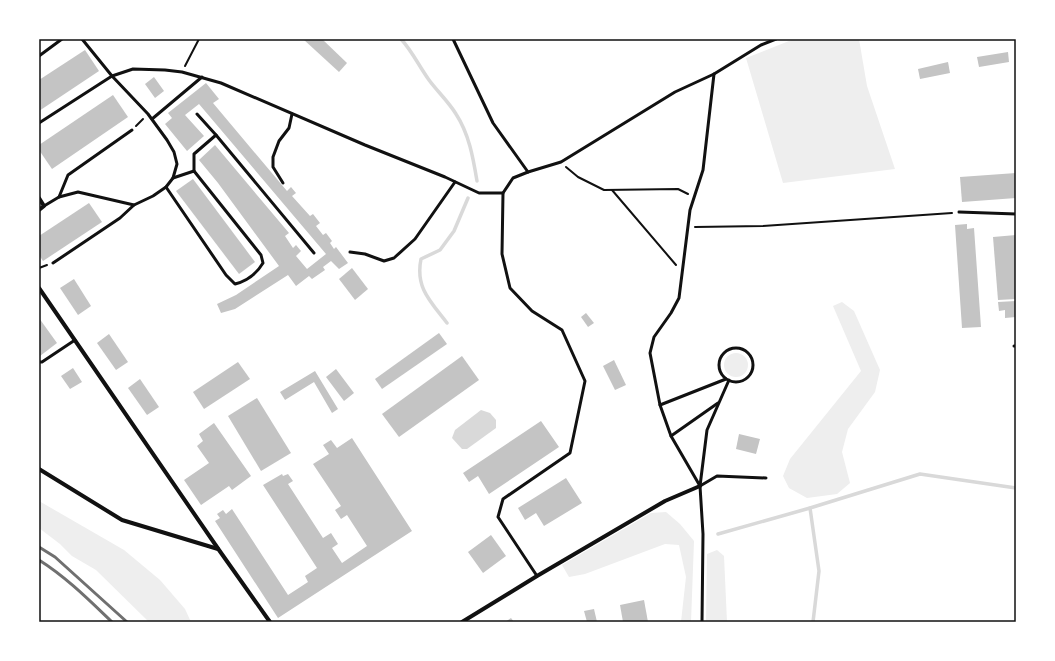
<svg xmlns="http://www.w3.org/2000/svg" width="1055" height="661" font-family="'PT Sans Narrow',sans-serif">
  <rect width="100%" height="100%" fill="#fff"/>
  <g fill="#eee">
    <path d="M794,39H859L867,86L895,169L783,183L746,58Z"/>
    <path d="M842,302L854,311L880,370L875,392L848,429L842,452L850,483L837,494L807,498L789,488L783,476L790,459L861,371L833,306Z"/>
    <circle cx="736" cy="365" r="12"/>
    <path d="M39,501L124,550L160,580L185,609L191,622H149L96,570L72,556L60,544L39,528Z"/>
    <path d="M666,512L680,524L694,541L691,622H681L686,577L679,545L665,544L585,574L569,577L562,565L651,513Z"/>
    <path d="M717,550L724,556L727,622H706L707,554Z"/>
  </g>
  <path fill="#d9d9d9" d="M481,410L490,413L496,420V428L467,449H462L452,438L455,430Z"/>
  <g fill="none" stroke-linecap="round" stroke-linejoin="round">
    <g stroke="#d9d9d9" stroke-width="3.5">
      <path d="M401,39C412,51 419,66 429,80C437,91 448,101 456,114C469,134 473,157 477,181"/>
      <path d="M447,323C431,302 415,288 421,259L440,250L454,231L468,198"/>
      <path d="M810,508L819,571L813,622"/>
      <path d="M718,534L810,508L920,474L1016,488"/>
    </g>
  </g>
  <g fill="#c4c4c4">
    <path d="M303,39H322L347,63L339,72Z"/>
    <path d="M85,50L99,71L39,111V80Z"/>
    <path d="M1008,52L1009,62L979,67L977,57Z"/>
    <path d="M948,62L950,73L920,79L918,69Z"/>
    <path d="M154,77L164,91L155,98L145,84Z"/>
    <path d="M206,83L219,99L213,103L287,191L291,187L296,193L292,196L310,216L313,214L320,223L316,226L323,235L326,233L332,241L330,243L334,249L336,247L348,263L339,269L331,261L323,267L325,270L312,279L309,276L296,286L288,275L235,309L221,313L217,304L236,295L279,266L218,183L199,160L215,145L289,233L285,236L293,248L296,245L301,251L296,256L307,269L326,254L199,104L185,115L204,136L187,151L165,124L172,118L168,113Z"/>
    <path d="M113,95L128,117L52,169L39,150V145Z"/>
    <path d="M1016,173V198L962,202L960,177Z"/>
    <path d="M193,179L255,262L239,274L176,191Z"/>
    <path d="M89,203L102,222L43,261L39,255V236Z"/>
    <path d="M967,224V229L974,228L981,327L962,328L955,225Z"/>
    <path d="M1016,235V299L998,300L993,237Z"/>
    <path d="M352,268L368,289L355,300L339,279Z"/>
    <path d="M74,279L91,306L78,315L60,288Z"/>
    <path d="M1016,301V317L1005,318V310L999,311L998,302Z"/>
    <path d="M586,313L594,323L588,327L581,317Z"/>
    <path d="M39,318L57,343L40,356L39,355Z"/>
    <path d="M439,333L447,344L382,389L375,379Z"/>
    <path d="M109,334L128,362L116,370L97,343Z"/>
    <path d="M462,356L479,380L399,437L382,414Z"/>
    <path d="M614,360L626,385L615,390L603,366Z"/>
    <path d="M238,362L250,379L204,409L193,392Z"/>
    <path d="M73,368L82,382L70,389L61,376Z"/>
    <path d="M336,369L354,393L344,401L326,377Z"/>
    <path d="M315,371L338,409L332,413L314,382L285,400L280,392Z"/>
    <path d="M140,379L159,407L147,415L128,388Z"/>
    <path d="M257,398L291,453L261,471L228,416Z"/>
    <path d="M541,421L559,447L489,494L478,476L469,482L463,473Z"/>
    <path d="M214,423L251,476L232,490L229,486L201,505L184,480L209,463L197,446L203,441L199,434Z"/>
    <path d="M739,434L760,439L756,454L736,449Z"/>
    <path d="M352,438L412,531L278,618L215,521L220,518L217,514L223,510L226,514L232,509L288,595L308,582L305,576L317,568L263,485L282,474L283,476L288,474L293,481L288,484L323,538L331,533L338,544L332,548L342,563L367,546L347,515L341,519L335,510L341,506L313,464L329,454L323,445L331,440L337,448Z"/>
    <path d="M566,478L582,503L544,526L536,513L525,520L518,508Z"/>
    <path d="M491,535L506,556L483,573L468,552Z"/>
    <path d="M644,600L648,622H623L620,605Z"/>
    <path d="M594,609L597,622H587L584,611Z"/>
    <path d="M511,618L514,622H505Z"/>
  </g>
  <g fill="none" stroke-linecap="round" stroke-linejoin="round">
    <g stroke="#111" stroke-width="2">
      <path d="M185,66L199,39"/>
      <path d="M136,126L143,119"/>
      <path d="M566,167L578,177L604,190L678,189L688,194"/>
      <path d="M612,190L676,265"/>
      <path d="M695,227L763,226L952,213"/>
      <path d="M39,268L47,265"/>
    </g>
    <g stroke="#111" stroke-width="3">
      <path d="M453,39L493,123L528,172L513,178L503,193L502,254L510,288L532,311L562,330L585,381L570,453L503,499L498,517L537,576"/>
      <path d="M39,56L62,39"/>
      <path d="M197,114L216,135L314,253"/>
      <path d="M152,119L202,77"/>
      <path d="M39,123L112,76L133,69L165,70L182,72L221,83L365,145L445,177L479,193H503"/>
      <path d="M194,171V154L216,135"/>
      <path d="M528,172L561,162L675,92L714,74L761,45L776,39"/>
      <path d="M283,183L273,167V157L279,141L289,128L292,114"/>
      <path d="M166,187L226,275L235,284C247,281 257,273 263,263L261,255L194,171L173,178"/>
      <path d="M59,197L68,175L132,130"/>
      <path d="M44,206L59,197L78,192L134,205L153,196L166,187L173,178L177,164L174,152L167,140L148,114L112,76L82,39"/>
      <path d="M959,212L1016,214"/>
      <path d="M350,252L365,254L384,261L394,258L415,239L455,182"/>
      <path d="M53,263L120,218L134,205"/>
      <path d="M1014,346H1016"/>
      <circle cx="736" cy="365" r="17"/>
      <path d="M39,362H42L75,340"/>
      <path d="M660,405L726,379"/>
      <path d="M671,436L718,403"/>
      <path d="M700,486L671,436L660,405L650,353L654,337L671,313L679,298L690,210L703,170L714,74"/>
      <path d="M700,486L717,476L766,478"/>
      <path d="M702,622L703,534L700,486L707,430L729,380"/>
    </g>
    <g stroke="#111" stroke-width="4">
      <path d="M39,198L44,206L39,210"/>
      <path d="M39,288L219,550L270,622"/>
      <path d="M39,469L122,520L218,549"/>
      <path d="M462,622L537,576L665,501L700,486"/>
    </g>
    <g stroke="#707070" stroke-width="3">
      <path d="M39,547L55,557L127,622"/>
      <path d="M39,560C66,577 89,600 112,622"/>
    </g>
  </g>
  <rect width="1055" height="661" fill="none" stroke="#ffffff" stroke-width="80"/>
  <rect x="40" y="40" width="975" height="581" fill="none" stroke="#111" stroke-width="1.5"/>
</svg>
